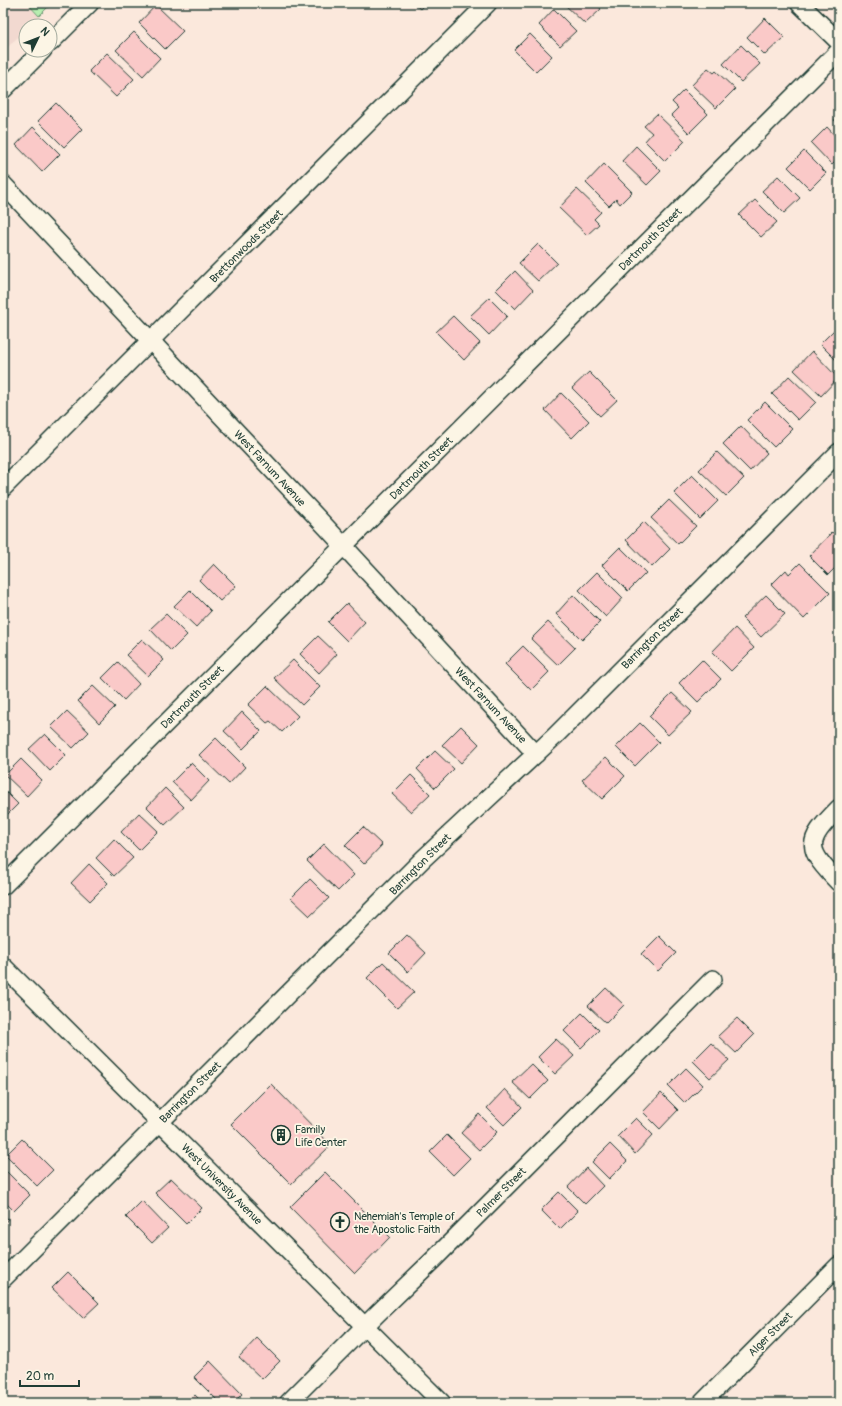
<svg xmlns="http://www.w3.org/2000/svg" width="842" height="1406" font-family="Pangolin,sans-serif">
  <rect width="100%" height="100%" fill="#fbe8dc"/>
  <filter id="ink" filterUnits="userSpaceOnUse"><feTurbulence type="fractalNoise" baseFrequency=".025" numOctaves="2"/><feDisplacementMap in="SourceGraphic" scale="8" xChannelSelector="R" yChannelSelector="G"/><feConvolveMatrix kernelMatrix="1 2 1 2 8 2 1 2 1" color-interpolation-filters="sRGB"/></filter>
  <g filter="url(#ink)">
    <path fill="#f2d9d0" d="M3,3H27L39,16L29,26H26V29L3,52Z"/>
    <path fill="#b7eeb0" stroke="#6b9672" d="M27,3H52L39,16Z"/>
    <g fill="#fac9c8" stroke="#1f3d34">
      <path d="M413,3H426L420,9Z"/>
      <path d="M563,3H595L601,9L585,24Z"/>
      <path d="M156,5L183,31L165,49L139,23Z"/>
      <path d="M554,9L576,31L560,46L539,25Z"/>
      <path d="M765,18L784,37L765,55L747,37Z"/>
      <path d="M134,32L160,58L143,76L116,50Z"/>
      <path d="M530,34L552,56L536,72L514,50Z"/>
      <path d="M741,45L760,64L741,82L723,64Z"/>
      <path d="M107,53L134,79L116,97L89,71Z"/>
      <path d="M708,68L714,73L716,71L735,89L716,108L692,85Z"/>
      <path d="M684,90L708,114L689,133L671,115L678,108L672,102Z"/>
      <path d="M56,103L82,129L64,147L38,121Z"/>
      <path d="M657,114L685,141L665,161L645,141L652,133L644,126Z"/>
      <path d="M839,114V125L834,120Z"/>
      <path d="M33,127L60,154L42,172L16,145Z"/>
      <path d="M827,127L839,140V158L832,165L811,143Z"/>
      <path d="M636,146L661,171L647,185L622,161Z"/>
      <path d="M804,151L826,173L810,189L788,167Z"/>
      <path d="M604,164L632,192L620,204L616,199L609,206L586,183Z"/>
      <path d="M778,176L800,198L784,213L762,191Z"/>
      <path d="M577,189L601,212L594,219L599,224L587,235L559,208Z"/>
      <path d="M755,200L777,222L761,237L739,215Z"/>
      <path d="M538,244L557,263L538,281L519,263Z"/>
      <path d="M515,271L533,290L515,309L496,290Z"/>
      <path d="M489,298L507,316L489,335L470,316Z"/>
      <path d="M453,316L480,343L464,360L436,332Z"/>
      <path d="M838,326L839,327V363L820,344Z"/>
      <path d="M812,351L838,378L821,396L794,370Z"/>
      <path d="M589,372L617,400L600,416L572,388Z"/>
      <path d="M789,376L816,402L798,420L772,394Z"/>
      <path d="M561,393L589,421L572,438L545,410Z"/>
      <path d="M765,402L792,429L774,447L747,420Z"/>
      <path d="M741,426L767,453L750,471L723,444Z"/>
      <path d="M717,452L744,478L726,496L699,470Z"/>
      <path d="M692,475L718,501L700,519L674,493Z"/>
      <path d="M669,500L696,526L678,544L651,518Z"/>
      <path d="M644,522L670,549L652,567L626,540Z"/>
      <path d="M832,532L839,539V564L828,575L809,556Z"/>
      <path d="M620,547L646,573L628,591L602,565Z"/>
      <path d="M800,563L830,593L804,619L771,585L786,570L789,574Z"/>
      <path d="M214,564L236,586L220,601L199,580Z"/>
      <path d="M597,572L623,598L606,617L579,590Z"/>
      <path d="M190,590L211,611L196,627L174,606Z"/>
      <path d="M573,595L600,622L582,640L556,614Z"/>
      <path d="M766,595L785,614L761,637L742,618Z"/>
      <path d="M347,603L365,622L347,641L328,622Z"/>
      <path d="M166,614L187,635L171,651L150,629Z"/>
      <path d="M548,622L575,648L558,665L531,639Z"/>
      <path d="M735,628L754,648L731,671L712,652Z"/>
      <path d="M318,636L337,654L319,673L300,654Z"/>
      <path d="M142,639L164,660L148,676L126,655Z"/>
      <path d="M523,646L549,672L531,690L505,664Z"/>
      <path d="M293,660L320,687L302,705L274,678Z"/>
      <path d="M702,660L721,679L698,702L679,683Z"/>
      <path d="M118,662L139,684L124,700L102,678Z"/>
      <path d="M93,686L115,707L99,723L78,701Z"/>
      <path d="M267,686L298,716L282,732L270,721L267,723L248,705Z"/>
      <path d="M672,693L692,712L668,735L649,716Z"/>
      <path d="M67,711L89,732L73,748L51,727Z"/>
      <path d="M242,712L261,731L243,749L224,731Z"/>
      <path d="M640,723L659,742L635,766L616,747Z"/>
      <path d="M461,726L479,744L461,763L442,745Z"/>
      <path d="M45,734L66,755L50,771L29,749Z"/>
      <path d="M216,738L245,767L229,784L199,755Z"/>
      <path d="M435,751L454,769L435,788L417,769Z"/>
      <path d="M606,757L625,776L602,799L582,780Z"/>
      <path d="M21,759L42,780L27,796L5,775Z"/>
      <path d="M191,763L209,781L191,800L172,782Z"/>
      <path d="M411,775L430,794L411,812L392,794Z"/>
      <path d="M165,788L184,807L165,825L147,807Z"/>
      <path d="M3,789L18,804L3,819Z"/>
      <path d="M139,813L158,831L139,850L121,832Z"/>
      <path d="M363,827L382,845L364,864L345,845Z"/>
      <path d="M114,839L133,858L114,876L96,858Z"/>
      <path d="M324,844L354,875L338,891L307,861Z"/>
      <path d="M89,864L108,883L90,901L71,883Z"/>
      <path d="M310,879L329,898L310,916L291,898Z"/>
      <path d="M407,935L426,953L408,972L389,953Z"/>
      <path d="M659,936L676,953L658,971L641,954Z"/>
      <path d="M383,962L414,992L397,1008L367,978Z"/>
      <path d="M606,988L624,1005L606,1023L588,1006Z"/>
      <path d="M582,1013L599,1030L581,1048L564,1031Z"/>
      <path d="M737,1018L754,1035L736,1053L718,1036Z"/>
      <path d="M556,1039L574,1056L555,1074L538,1057Z"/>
      <path d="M711,1043L729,1060L710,1078L693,1061Z"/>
      <path d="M531,1064L548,1081L530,1099L512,1082Z"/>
      <path d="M686,1068L703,1085L685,1103L668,1086Z"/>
      <path d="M271,1084L331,1145L291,1184L231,1124Z"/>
      <path d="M505,1089L522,1107L504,1125L487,1108Z"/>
      <path d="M661,1093L678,1110L660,1129L643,1112Z"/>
      <path d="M479,1114L497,1132L479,1150L461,1133Z"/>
      <path d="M636,1118L653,1135L635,1154L618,1136Z"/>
      <path d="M447,1135L470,1158L453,1175L430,1152Z"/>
      <path d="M22,1139L53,1170L37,1186L6,1155Z"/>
      <path d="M610,1144L627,1161L609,1179L592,1162Z"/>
      <path d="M3,1168L30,1195L14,1211L3,1200Z"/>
      <path d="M586,1168L603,1186L585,1204L568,1187Z"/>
      <path d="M325,1172L390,1237L355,1273L290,1207Z"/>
      <path d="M171,1178L202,1208L186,1224L155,1193Z"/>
      <path d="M559,1192L578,1211L560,1229L541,1210Z"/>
      <path d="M142,1201L168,1228L152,1243L126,1217Z"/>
      <path d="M3,1214L8,1219L3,1225Z"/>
      <path d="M68,1272L99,1303L83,1318L52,1288Z"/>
      <path d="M257,1338L280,1361L262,1379L239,1357Z"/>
      <path d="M210,1361L242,1394L233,1403H220L194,1377Z"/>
      <path d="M195,1395L203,1403H187Z"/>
    </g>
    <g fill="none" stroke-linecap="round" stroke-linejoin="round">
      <g stroke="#1f3d34" stroke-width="20">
        <g id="street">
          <path d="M799,3L839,42"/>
          <path d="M50,43L90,3"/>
          <path d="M3,90L43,50"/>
          <path d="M3,184L328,529L536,754"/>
          <path d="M3,488L488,3"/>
          <path d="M839,808C804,843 806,848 839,883"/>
          <path d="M3,886L839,51"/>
          <path d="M3,966L442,1403"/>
          <path d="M3,1279L424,858L554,737L839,452"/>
          <path d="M288,1403L378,1313L434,1259L713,979"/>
          <path d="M702,1403L839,1265"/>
        </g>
      </g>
      <use href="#street" stroke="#fcf5e5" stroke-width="17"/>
    </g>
  </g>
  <defs>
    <g id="building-ring" transform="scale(1)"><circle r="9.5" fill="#fcf5e5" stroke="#1f3d34" stroke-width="1.5"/><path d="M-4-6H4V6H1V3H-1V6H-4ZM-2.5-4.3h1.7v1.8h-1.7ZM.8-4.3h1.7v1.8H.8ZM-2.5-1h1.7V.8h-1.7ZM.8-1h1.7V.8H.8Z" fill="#1f3d34"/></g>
    <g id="church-ring" transform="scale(1)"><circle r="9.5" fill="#fcf5e5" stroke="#1f3d34" stroke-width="1.5"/><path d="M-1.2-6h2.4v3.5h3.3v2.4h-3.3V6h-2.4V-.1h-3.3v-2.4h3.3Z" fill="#1f3d34"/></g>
  </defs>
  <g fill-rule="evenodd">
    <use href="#building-ring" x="281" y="1135"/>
    <use href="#church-ring" x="340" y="1222"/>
  </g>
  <g text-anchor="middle" stroke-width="3.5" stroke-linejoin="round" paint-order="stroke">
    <g font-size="11" fill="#1f3d34" stroke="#fcf5e5">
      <text transform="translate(650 239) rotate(-45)" y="4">Dartmouth Street</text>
      <text transform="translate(246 246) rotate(-45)" y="4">Brettonwoods Street</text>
      <text transform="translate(270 468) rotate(47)" y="4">West Farnum Avenue</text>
      <text transform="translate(421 468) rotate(-45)" y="4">Dartmouth Street</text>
      <text transform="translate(652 638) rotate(-45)" y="4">Barrington Street</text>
      <text transform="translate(192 697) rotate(-45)" y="4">Dartmouth Street</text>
      <text transform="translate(491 705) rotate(47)" y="4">West Farnum Avenue</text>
      <text transform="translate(420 864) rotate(-45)" y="4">Barrington Street</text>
      <text transform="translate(190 1092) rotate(-45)" y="4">Barrington Street</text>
      <text transform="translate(222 1184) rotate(45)" y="4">West University Avenue</text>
      <text transform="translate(501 1192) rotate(-45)" y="4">Palmer Street</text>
      <text transform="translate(770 1334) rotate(-45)" y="4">Alger Street</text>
    </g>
    <g font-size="11" fill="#1f3d34" stroke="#fcf5e5" text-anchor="start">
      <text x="295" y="1133">Family<tspan x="295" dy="13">Life Center</tspan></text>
      <text x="354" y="1220">Nehemiah's Temple of<tspan x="354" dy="13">the Apostolic Faith</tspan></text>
    </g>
  </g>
  <rect width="842" height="1406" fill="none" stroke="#fcf5e5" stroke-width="16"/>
  <rect x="8" y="8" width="826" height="1390" fill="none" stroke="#1f3d34" stroke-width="1.5" filter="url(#ink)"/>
  <g transform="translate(38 38) rotate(47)"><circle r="19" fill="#fcf5e5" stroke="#a4ab9e"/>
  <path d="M0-3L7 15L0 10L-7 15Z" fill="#1f3d34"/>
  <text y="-6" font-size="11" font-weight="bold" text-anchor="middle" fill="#1f3d34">N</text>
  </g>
  <path d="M20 1380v6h59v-6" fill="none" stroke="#1f3d34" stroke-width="2"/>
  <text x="26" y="1380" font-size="12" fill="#1f3d34" stroke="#fcf5e5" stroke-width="3" paint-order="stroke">20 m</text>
</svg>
